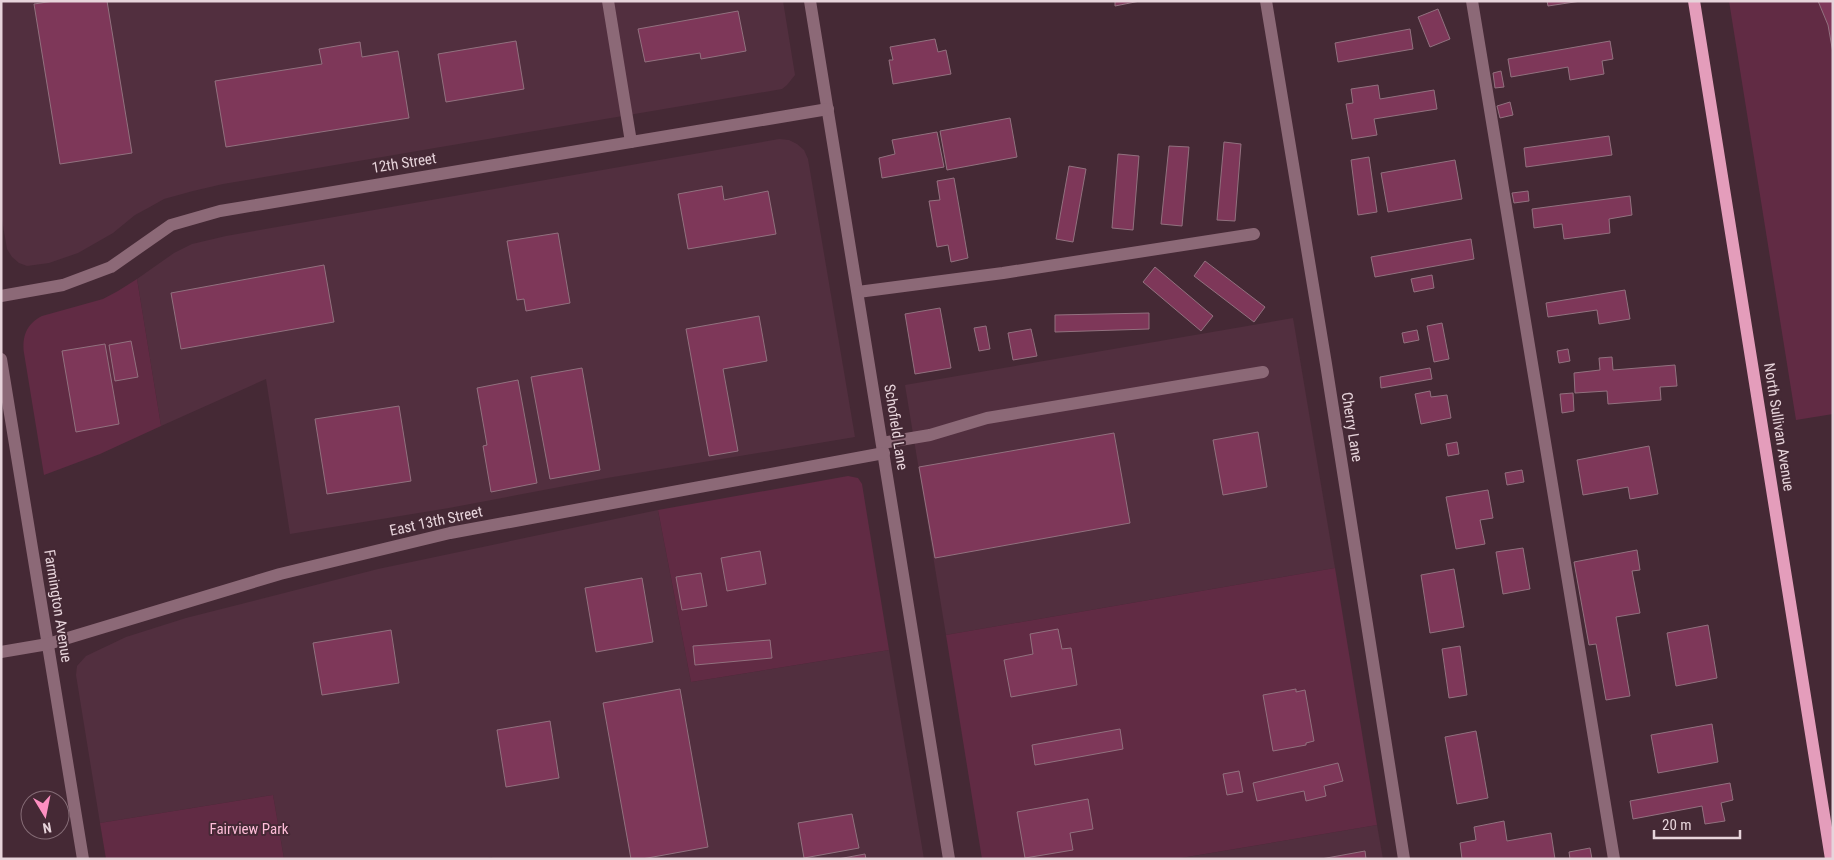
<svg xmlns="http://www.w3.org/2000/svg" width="1834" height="860" font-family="'Roboto Condensed',sans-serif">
  <rect width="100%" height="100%" fill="#452935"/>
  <g fill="#522f3f">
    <path d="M1,1H783L795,75L787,85L782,89L223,184L193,191L164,199L148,208L135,215L113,233L78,253L49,263L27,266L19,263L12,257L7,249L1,214Z"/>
    <path d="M779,139L789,140L797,144L804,150L808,159L855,437L607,478L449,508L290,534L266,379L161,426L137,279L174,253L192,244L226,236Z"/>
    <path d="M1293,318L1335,568L946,635L905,385Z"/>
    <path d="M658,510L691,682L889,650L924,859H493L492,857L483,859H284L273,795L100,823L76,675L77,666L86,656L126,637L186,618L378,569Z"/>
    <path d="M1377,825L1383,859H1175Z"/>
  </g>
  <g fill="#612b44">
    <path d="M1729,1H1833V414L1796,420Z"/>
    <path d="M137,279L161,426L100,454L44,475L24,353C22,337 26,324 42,316L103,299L118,291Z"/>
    <path d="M848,476L858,478L862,484L889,650L691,682L658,510Z"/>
    <path d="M1335,568L1377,825L1175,859H982L946,635Z"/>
    <path d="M273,795L284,859H106L100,823Z"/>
  </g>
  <g fill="#7e3759" stroke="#92717f">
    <path d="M54,1H107L132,153L60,164L34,4Z"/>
    <path d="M1115,1H1140L1115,6Z"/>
    <path d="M1547,1H1581L1548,6Z"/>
    <path d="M1818,1H1833V53L1828,25Z"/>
    <path d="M1438,9L1450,39L1430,47L1418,17Z"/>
    <path d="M738,11L746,51L701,59L700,53L645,62L638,29Z"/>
    <path d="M1410,29L1413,49L1338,62L1335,43Z"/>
    <path d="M935,39L938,52L946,50L951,74L893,84L889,60H893L890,47Z"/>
    <path d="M516,41L524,89L446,102L438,54Z"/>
    <path d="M1610,41L1613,59L1602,61L1604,74L1570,80L1568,67L1511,77L1508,59Z"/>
    <path d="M360,42L362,57L398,51L409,118L226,147L215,81L322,64L319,49Z"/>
    <path d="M1501,71L1504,87L1495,88L1493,73Z"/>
    <path d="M1378,85L1380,99L1434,90L1437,109L1374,119L1377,135L1352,139L1346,104L1353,103L1351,89Z"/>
    <path d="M1510,102L1513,115L1500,118L1497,106Z"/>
    <path d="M1010,118L1017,157L947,170L940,131Z"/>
    <path d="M937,132L944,167L882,178L879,158L895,154L892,140Z"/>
    <path d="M1609,136L1612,155L1526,167L1524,148Z"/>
    <path d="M1224,142L1241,144L1235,221L1217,220Z"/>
    <path d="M1169,146L1189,147L1182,226L1161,224Z"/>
    <path d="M1118,154L1139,156L1133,230L1112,228Z"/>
    <path d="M1369,157L1377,212L1358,215L1351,160Z"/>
    <path d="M1455,160L1462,199L1388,212L1381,173Z"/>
    <path d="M1069,166L1086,169L1073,242L1056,239Z"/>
    <path d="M954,178L968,258L951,262L948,245L937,247L929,201L940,200L937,181Z"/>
    <path d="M722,186L724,200L768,191L776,234L688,249L678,194Z"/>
    <path d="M1528,191L1529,201L1514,203L1512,193Z"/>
    <path d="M1630,196L1632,215L1609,219L1610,233L1564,239L1562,224L1534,228L1532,209Z"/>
    <path d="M558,233L570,303L526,311L524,299L517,300L507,241Z"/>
    <path d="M1471,239L1474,259L1375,277L1371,257Z"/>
    <path d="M1205,261L1265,307L1254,322L1194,276Z"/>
    <path d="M324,265L334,322L181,349L171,293Z"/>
    <path d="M1155,267L1213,316L1201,331L1143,282Z"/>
    <path d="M1432,275L1434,288L1414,292L1411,279Z"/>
    <path d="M1625,290L1630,319L1599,324L1597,310L1548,317L1546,303Z"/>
    <path d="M940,308L951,368L915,374L905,314Z"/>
    <path d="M1149,313V329L1055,332V315Z"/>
    <path d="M759,316L767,361L723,369L738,451L709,456L686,329Z"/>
    <path d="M1442,323L1449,359L1434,362L1427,326Z"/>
    <path d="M986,326L990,349L979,351L974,328Z"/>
    <path d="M1031,329L1037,356L1013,360L1008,333Z"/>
    <path d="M1417,330L1419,340L1404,343L1402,333Z"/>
    <path d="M131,341L138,377L115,381L109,345Z"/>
    <path d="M105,344L119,424L76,432L62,351Z"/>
    <path d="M1568,349L1570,361L1559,363L1557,351Z"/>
    <path d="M1612,357L1613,370L1675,365L1677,386L1660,387L1661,400L1608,404L1607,391L1575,393L1574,373L1600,370L1599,358Z"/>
    <path d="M582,368L600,470L550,479L531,377Z"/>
    <path d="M1430,368L1432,379L1381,388L1380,377Z"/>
    <path d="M518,380L537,483L491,492L483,446L487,445L477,388Z"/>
    <path d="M1430,391L1431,397L1447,395L1451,418L1421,424L1415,394Z"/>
    <path d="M1573,393L1574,411L1562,413L1560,394Z"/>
    <path d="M399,406L411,481L327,494L315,419Z"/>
    <path d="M1258,432L1267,487L1223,495L1213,440Z"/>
    <path d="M1114,433L1130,523L935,558L919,467Z"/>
    <path d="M1457,442L1459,454L1448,456L1446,444Z"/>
    <path d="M1649,446L1658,494L1630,499L1628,487L1583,495L1577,460Z"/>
    <path d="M1522,470L1524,482L1507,485L1505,473Z"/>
    <path d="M1488,490L1493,518L1480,520L1485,544L1456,549L1446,497Z"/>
    <path d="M1523,548L1530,589L1503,594L1496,552Z"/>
    <path d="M1637,550L1640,570L1632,571L1640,613L1616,617L1630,696L1606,700L1596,644L1589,645L1574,562Z"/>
    <path d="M760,551L766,584L727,591L721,558Z"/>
    <path d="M1454,569L1464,627L1430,633L1421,575Z"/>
    <path d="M701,573L707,606L682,610L676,577Z"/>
    <path d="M642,578L653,642L596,652L585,588Z"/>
    <path d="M1708,625L1717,678L1676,686L1667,633Z"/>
    <path d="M1058,629L1062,649L1071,648L1077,685L1011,697L1004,660L1033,654L1030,634Z"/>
    <path d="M391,630L399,683L322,695L313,643Z"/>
    <path d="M770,640L772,658L695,665L693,646Z"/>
    <path d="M1460,646L1467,695L1449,698L1442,649Z"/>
    <path d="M680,689L708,847L642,859H631L603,703Z"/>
    <path d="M1296,689V692L1305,690L1314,741L1306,743V745L1273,751L1263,695Z"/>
    <path d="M550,721L559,778L506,787L497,730Z"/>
    <path d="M1712,724L1718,762L1658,773L1651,735Z"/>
    <path d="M1120,729L1123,749L1035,765L1032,745Z"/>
    <path d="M1476,731L1488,798L1457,804L1445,737Z"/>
    <path d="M1338,763L1343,781L1324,786L1326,796L1306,801L1304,791L1257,801L1253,783Z"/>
    <path d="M1239,771L1243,792L1227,795L1223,774Z"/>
    <path d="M1730,783L1733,800L1721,803L1725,821L1705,824L1702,806L1633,819L1630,801Z"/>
    <path d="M1088,799L1093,829L1070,833L1073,850L1025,858L1017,812Z"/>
    <path d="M852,814L859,848L804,858L798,823Z"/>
    <path d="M1504,821L1507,841L1551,833L1555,859H1462L1460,843L1476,840L1474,827Z"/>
    <path d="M1590,848L1592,859H1570L1569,852Z"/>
    <path d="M1365,851L1366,859H1321Z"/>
    <path d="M865,854L866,859H838Z"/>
  </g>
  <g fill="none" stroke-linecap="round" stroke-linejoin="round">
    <g stroke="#8c6977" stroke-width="12">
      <path d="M608,1L631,142"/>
      <path d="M810,1L949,859"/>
      <path d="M1266,1L1326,364L1404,859"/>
      <path d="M1472,1L1614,859"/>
      <path d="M858,292L1003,273L1254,234"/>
      <path d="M1,296L63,285L111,267L171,225L220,211L828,109"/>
      <path d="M1,359L83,859"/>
      <path d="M882,443L930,435L987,418L1263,372"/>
      <path d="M1,652L48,644L280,574L450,533L884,453"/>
    </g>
    <path stroke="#e49dbb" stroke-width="12" d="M1694,1L1831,859"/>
  </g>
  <g text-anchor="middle" stroke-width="4" stroke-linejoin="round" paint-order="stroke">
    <g font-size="15" fill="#e7d4db" stroke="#452935">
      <text transform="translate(404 163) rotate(-9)" y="5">12th Street</text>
      <text transform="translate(896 427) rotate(81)" y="5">Schofield Lane</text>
      <text transform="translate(1352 427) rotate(81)" y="5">Cherry Lane</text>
      <text transform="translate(1779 427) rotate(81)" y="5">North Sullivan Avenue</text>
      <text transform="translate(436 521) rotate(-12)" y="5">East 13th Street</text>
      <text transform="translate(58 606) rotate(81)" y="5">Farmington Avenue</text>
    </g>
    <g font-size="15" fill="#febdd8" stroke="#452935">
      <text x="249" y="834">Fairview Park</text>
    </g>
  </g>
  <rect width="1834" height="860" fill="none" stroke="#e7d4db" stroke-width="5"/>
  <g transform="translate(45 815) rotate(170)"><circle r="24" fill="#452935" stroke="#866d77"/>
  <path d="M0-4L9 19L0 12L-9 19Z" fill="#fd8fc1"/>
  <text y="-8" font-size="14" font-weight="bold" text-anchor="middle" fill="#e7d4db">N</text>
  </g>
  <path d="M1654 830v8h86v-8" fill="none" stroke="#e7d4db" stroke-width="2.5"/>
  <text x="1662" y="830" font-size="15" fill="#e7d4db" stroke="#452935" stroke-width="4" paint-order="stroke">20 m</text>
</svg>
